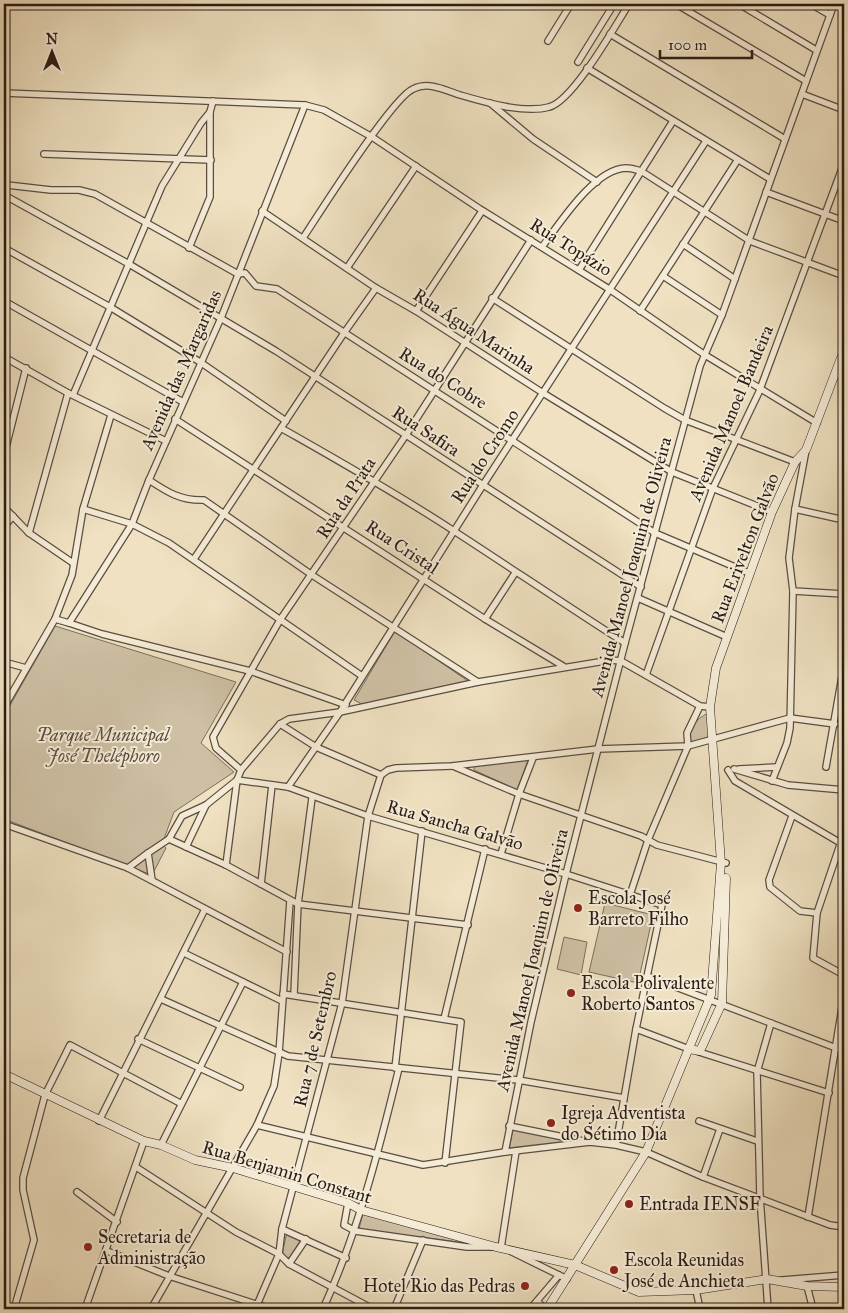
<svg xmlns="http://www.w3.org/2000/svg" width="848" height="1313" font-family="'IM FELL Great Primer',serif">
  <rect width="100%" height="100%" fill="#efe1c1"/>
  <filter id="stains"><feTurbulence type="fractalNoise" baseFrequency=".004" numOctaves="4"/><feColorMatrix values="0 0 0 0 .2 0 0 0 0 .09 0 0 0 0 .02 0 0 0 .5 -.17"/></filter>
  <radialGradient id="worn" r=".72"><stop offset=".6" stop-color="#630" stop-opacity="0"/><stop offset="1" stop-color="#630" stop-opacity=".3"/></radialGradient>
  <g fill="#cec0a4" stroke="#7c6e5d">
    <path d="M55,626L236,682L201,743L234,772L174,812L162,844L166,848L152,875L4,819V716Z"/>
    <path d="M395,631L468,681L362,704L354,700Z"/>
    <path d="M708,713L709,739L689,742C689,727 695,720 708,713Z"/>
    <path d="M528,760L517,790L474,770V766Z"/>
    <path d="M605,903L653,915L638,983L589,972Z"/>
    <path d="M564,937L587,942L581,975L557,969Z"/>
    <path d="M513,1129L574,1142L509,1150Z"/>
    <path d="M363,1213L481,1245L359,1229Z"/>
    <path d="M288,1235L300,1241L289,1258L282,1255L286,1236Z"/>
  </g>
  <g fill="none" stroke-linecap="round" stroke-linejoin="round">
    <g stroke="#5b4d41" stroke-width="8">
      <g id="street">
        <path d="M676,4L806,81"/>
        <path d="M739,4L816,50"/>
        <path d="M811,4L830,15"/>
        <path d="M610,34L785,139"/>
        <path d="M548,41L571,4"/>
        <path d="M578,62L614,4"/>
        <path d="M587,68L770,179"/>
        <path d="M4,93L305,105L324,110L372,137L480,209L609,289L705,355L817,423"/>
        <path d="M802,94L844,110"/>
        <path d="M490,103L533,139L597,182"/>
        <path d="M44,154L211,160"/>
        <path d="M766,192L844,221"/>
        <path d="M4,195L129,264L276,351L641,587"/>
        <path d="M4,197L7,185L51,190H79L95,194L238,274L245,273L256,286L277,289L655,533L749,573"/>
        <path d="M262,211L376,288L416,311L543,393L672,472L772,512"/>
        <path d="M303,238C320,212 392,98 413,89C429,81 444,90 460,95C484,102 524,114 549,107C573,101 615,26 629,4"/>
        <path d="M683,244L735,279"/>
        <path d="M542,247C560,223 594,169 626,168C631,168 637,170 641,171L750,241L844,276"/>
        <path d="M4,248L110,307L200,362L286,421"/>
        <path d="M189,248L210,197V112"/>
        <path d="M347,268L416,166"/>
        <path d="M579,270L673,121"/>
        <path d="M663,276L722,315"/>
        <path d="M492,298L664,408L685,420L795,462"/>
        <path d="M4,301L183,402"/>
        <path d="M416,311L482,211"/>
        <path d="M640,311L737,161"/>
        <path d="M4,357L68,393L166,441"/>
        <path d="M73,395L162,186L201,123L210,112L213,101"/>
        <path d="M175,419L485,619L563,666"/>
        <path d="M281,428C339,461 398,494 454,531C511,568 567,606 625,643"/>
        <path d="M4,455L26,368"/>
        <path d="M149,480C167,492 181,501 204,500L312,575L478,682"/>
        <path d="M4,507L29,533L73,563"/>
        <path d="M83,509L132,524L169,543L362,676"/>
        <path d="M795,509L844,520"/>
        <path d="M4,527L13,516"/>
        <path d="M29,533L68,393"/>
        <path d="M194,559L344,333L376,288"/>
        <path d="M793,591L844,594"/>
        <path d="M638,598L727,637"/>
        <path d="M55,619L69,623L132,524L149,480L221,318L305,105"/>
        <path d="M485,619L515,573"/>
        <path d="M69,623L102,634L250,671L346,705"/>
        <path d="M4,662L26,668"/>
        <path d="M646,675L713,488L759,392L844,163"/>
        <path d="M4,707L55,619L72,575L83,509L111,415"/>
        <path d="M280,724L316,747L381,775"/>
        <path d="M453,766L519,794L641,836L657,845L726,863"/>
        <path d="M826,767L844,665"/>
        <path d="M734,769L788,785L844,790"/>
        <path d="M739,769L777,767"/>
        <path d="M241,770L216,748L213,737L280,620L406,435L531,240"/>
        <path d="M728,770L735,781L844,845"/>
        <path d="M381,775L388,770L396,768L452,766L598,749L688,746L790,718L835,724"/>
        <path d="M772,781L787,743L790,728L793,591L789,558L795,509L806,450"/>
        <path d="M288,787L340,712L483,485L706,141"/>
        <path d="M792,816L769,880L770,887L800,911L817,913"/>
        <path d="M4,824L128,868L287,952"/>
        <path d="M844,833L817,913L813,958L844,975"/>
        <path d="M169,839L226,865L298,904L468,925"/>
        <path d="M186,847L206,805"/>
        <path d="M501,854L519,794L533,758"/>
        <path d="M226,865L237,780L288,787L368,816L566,874L662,905L636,1029L616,1145"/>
        <path d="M128,868L148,853"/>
        <path d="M152,880L148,853L169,839L182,816L206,805L237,780L241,770L280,724L289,719L340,712L478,682L611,660L621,661L700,706L710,707"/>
        <path d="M261,884L272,785"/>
        <path d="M630,895L648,840L688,746L687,733L700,706"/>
        <path d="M184,953L282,1001"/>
        <path d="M647,976L844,1051"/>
        <path d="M283,994L461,1022L445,1163"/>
        <path d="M294,994L298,904L312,798"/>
        <path d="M161,999L288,1056L518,1080L624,1098"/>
        <path d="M444,1019L485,849"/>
        <path d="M636,1029L689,1049"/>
        <path d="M138,1039L240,1087"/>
        <path d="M699,1052L829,1093"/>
        <path d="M395,1068L422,831"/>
        <path d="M99,1121L205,909"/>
        <path d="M699,1121L757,1141"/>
        <path d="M257,1125L423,1165L505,1152L590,1142L616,1145L646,1152L703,1177L830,1225L844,1227"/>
        <path d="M509,1126L583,1141"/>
        <path d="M161,1145L243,982"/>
        <path d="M505,1152L531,1022L566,874L625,643L700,366L722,315L834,4"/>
        <path d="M136,1167L236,1232L279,1254L289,1264L373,1309"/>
        <path d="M703,1177L720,1129"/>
        <path d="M77,1192L117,1222"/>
        <path d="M348,1203L344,1225L355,1231L467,1247H494"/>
        <path d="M808,1217L844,995"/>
        <path d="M282,1229L346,1258"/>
        <path d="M501,1248L516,1151"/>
        <path d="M107,1251L169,1276L271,1309"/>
        <path d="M512,1252L567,1279"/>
        <path d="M289,1264L306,1239"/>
        <path d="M782,1280L844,1275"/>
        <path d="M807,1286L813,1309"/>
        <path d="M696,1290L700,1309"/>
        <path d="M537,1301L545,1309"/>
        <path d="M257,1305L279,1254L282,1229L342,1003L368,816L381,775"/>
        <path d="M14,1309L34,1240L23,1190V1178L45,1095L70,1045L180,1103"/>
        <path d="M85,1309L144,1141"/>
        <path d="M151,1309L257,1125L274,1086L279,1053L290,901"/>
        <path d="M323,1309C358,1232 379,1150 399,1068"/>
        <path d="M394,1309L423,1240"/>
        <path d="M530,1309L559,1275"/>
        <path d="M768,1309L760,1197L757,1072L771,1023"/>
      </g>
    </g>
    <g stroke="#2a1c16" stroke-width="9">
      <g id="secondary">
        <path d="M689,1049L700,1051L722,1003L726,878"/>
        <path d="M4,1074L144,1141L161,1145L195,1160L233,1168L348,1203L361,1210L496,1247L575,1265L639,1292L696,1290L767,1279L807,1286L844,1287"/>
        <path d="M547,1309L646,1152L711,995L721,863L710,707L716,668L772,512L795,462L806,450L844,350"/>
      </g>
    </g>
    <use href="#street" stroke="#f5ecd7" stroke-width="5.5"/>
    <use href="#secondary" stroke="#f5ecd7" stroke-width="8"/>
  </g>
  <g fill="#8f2418" stroke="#f5ecd7" stroke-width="2">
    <circle cx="578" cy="908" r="5"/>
    <circle cx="571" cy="993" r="5"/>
    <circle cx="551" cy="1123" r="5"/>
    <circle cx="629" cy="1204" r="5"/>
    <circle cx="88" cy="1247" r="5"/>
    <circle cx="614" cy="1270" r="5"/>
    <circle cx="525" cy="1286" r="5"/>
  </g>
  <g text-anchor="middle" stroke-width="4" stroke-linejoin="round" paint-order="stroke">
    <g font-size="18" fill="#2a1c16" stroke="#f5ecd7">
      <text transform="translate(571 247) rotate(32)" y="6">Rua Topázio</text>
      <text transform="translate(474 331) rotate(33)" y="6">Rua Água Marinha</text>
      <text transform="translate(181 370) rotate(-66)" y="6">Avenida das Margaridas</text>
      <text transform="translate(443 378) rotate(32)" y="6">Rua do Cobre</text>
      <text transform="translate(731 413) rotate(-67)" y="6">Avenida Manoel Bandeira</text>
      <text transform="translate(426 431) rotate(33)" y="6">Rua Safira</text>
      <text transform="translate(485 456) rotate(-57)" y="6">Rua do Cromo</text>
      <text transform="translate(346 498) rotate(-57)" y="6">Rua da Prata</text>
      <text transform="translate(402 547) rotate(33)" y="6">Rua Cristal</text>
      <text transform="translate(745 548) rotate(-69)" y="6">Rua Erivelton Galvão</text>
      <text transform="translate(631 567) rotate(-75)" y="6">Avenida Manoel Joaquim de Oliveira</text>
      <text transform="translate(455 825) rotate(16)" y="6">Rua Sancha Galvão</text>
      <text transform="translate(532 960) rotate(-77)" y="6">Avenida Manoel Joaquim de Oliveira</text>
      <text transform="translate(315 1039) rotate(-77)" y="6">Rua 7 de Setembro</text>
      <text transform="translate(287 1172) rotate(17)" y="6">Rua Benjamin Constant</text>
    </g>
    <g font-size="18" font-style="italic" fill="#5b4d41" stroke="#f5ecd7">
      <text x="103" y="741">Parque Municipal<tspan x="103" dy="21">José Theléphoro</tspan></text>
    </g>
    <g font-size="18" fill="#2a1c16" stroke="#f5ecd7" text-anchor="start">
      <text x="588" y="904">Escola José<tspan x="588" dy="21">Barreto Filho</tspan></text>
      <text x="581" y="989">Escola Polivalente<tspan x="581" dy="21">Roberto Santos</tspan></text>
      <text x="561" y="1119">Igreja Adventista<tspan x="561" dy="21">do Sétimo Dia</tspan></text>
      <text x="639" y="1210">Entrada IENSF</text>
      <text x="98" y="1243">Secretaria de<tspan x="98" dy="21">Administração</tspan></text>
      <text x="624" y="1266">Escola Reunidas<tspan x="624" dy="21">José de Anchieta</tspan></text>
      <text x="515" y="1292" text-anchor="end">Hotel Rio das Pedras</text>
    </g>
  </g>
  <rect width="848" height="1313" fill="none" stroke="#efe1c1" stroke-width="20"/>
  <rect x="5" y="5" width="838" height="1303" fill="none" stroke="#2a1c16" stroke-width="2.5"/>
  <rect x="10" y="10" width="828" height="1293" fill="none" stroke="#2a1c16"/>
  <g transform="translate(52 52)" stroke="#f5ecd7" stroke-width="4" paint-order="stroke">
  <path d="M0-4L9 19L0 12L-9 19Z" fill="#2a1c16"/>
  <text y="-8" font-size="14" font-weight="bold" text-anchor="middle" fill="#2a1c16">N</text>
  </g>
  <path d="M660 50v8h92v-8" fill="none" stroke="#2a1c16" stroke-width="2.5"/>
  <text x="668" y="50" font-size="15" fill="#2a1c16" stroke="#f5ecd7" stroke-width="4" paint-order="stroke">100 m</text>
  <rect width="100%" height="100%" filter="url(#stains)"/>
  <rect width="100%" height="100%" fill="url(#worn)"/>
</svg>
